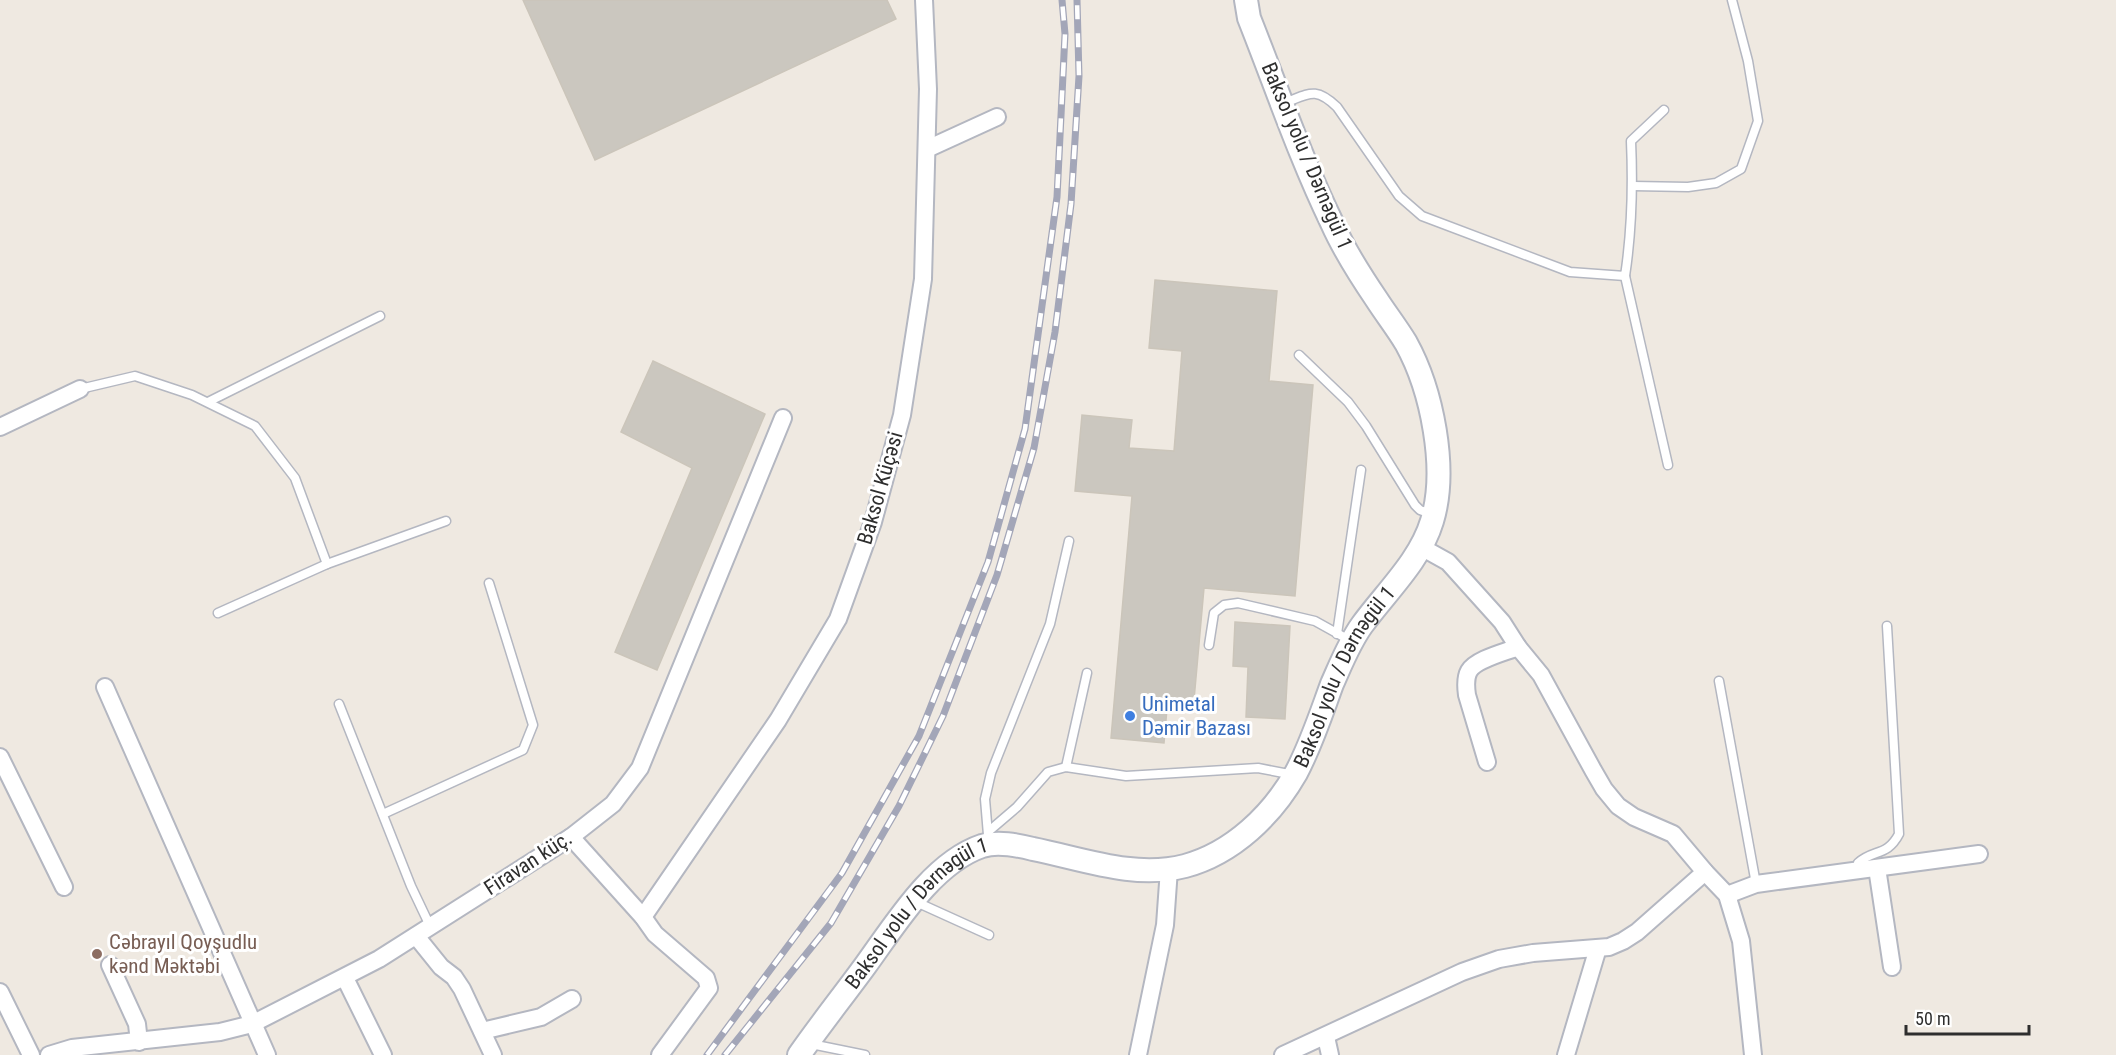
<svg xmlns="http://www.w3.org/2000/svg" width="2116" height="1055" font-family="'Roboto Condensed',sans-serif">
  <rect width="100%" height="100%" fill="#efe9e1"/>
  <g fill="#cbc7bf" stroke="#cbc5ba" stroke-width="1.5">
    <path d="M523,0H887L896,19L595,160Z"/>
    <path d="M1155,280L1277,291L1269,381L1313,385L1295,596L1204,588L1194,700L1168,697L1164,743L1111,738L1132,496L1075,491L1082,415L1132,420L1129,448L1174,451L1182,351L1149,348Z"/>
    <path d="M653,361L765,414L657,670L615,652L692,468L621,432Z"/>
    <path d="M1235,622L1290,626L1285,719L1246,717L1248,667L1233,666Z"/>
  </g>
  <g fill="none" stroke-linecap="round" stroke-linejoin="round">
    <g stroke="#b4b7c1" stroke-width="11">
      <g id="lane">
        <path d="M1284,103C1309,94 1315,86 1337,107L1399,196L1422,216L1570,272L1625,276C1632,230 1633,186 1631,141L1664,110"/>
        <path d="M1633,186L1688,187L1716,183L1741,169L1758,121L1748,61L1732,0"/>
        <path d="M1625,276L1668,465"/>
        <path d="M1299,355L1348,402L1366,426L1415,505L1420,510L1431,514"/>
        <path d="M80,389L135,376L192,395L255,426L295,478L327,564"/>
        <path d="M208,402L380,316"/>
        <path d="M218,613L327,564L446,521"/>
        <path d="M1337,634L1361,470"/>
        <path d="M1209,645L1214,613L1224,605L1238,603L1315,621L1351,641"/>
        <path d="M1719,681L1756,884"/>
        <path d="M339,704L411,886L430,926"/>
        <path d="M1066,767L1087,673"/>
        <path d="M383,814L523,750L533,725L489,583"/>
        <path d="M989,831L1017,807L1048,772L1066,767L1126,776L1258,768L1294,775"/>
        <path d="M988,835L985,799L991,773L1050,624L1069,541"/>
        <path d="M1857,870L1858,863C1873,849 1887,857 1899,834L1887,626"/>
        <path d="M914,901L989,935"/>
        <path d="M811,1044L865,1055"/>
      </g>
    </g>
    <g stroke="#b4b7c1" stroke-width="20">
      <g id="street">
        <path d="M927,149L997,117"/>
        <path d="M0,427L80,389"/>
        <path d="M1421,547L1448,562L1502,622L1518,647L1541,675L1593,770L1604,789L1618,806L1634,817L1673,834L1705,872L1727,895L1741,941L1753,1055"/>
        <path d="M105,687L267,1055"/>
        <path d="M0,757L64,887"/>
        <path d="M1487,762L1467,695C1466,688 1465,678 1469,671C1476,659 1506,652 1518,647"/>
        <path d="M571,837L643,917L655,934L706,978L709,988L660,1055"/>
        <path d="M1877,868L1892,967"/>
        <path d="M1727,895L1756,884L1979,854"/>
        <path d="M643,917L778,720L838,619L873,522L902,415L923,279L928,89L924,0"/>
        <path d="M416,936L441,967L454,977L462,989L493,1055"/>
        <path d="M110,965L137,1024L139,1042"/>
        <path d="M345,978L383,1055"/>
        <path d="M0,992L31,1055"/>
        <path d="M482,1031L541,1017L572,999"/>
        <path d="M1326,1037L1330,1055"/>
        <path d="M49,1055L72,1048L220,1032L252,1024L379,959L571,837L613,804L640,768L783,418"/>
        <path d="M1138,1055L1165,925L1169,869"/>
        <path d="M1283,1055L1462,972L1499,959L1533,953L1609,947L1623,941L1637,932L1705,872"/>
        <path d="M1566,1055L1598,948"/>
      </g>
    </g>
    <g stroke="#b4b7c1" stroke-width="26">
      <g id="secondary">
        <path id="s1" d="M799,1055C820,1025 843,996 865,966C895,925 932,863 982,846C998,841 1017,845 1033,849C1083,859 1134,879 1185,866C1233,853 1272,815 1296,773C1311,745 1321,714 1332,684C1341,664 1349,643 1362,625C1386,592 1420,561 1432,521C1448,469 1432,390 1406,343C1397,328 1386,314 1377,300C1360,275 1344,250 1332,223C1300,157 1276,86 1249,18L1246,0"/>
      </g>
    </g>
    <use href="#lane" stroke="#fff" stroke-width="8"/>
    <use href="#street" stroke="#fff" stroke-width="16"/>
    <use href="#secondary" stroke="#fff" stroke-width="22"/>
    <g stroke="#a3a6b8" stroke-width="7">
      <g id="rail">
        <path d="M707,1055L842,873L919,736L988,562L1025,429L1057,197L1065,34L1062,0"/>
        <path d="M725,1055L831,923L899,806L943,716L997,575L1034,448L1055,332L1071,204L1079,76L1077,0"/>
      </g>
    </g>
    <use href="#rail" stroke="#fff" stroke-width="4.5" stroke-dasharray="14" stroke-linecap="butt"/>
  </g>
  <circle fill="#3f7fe0" stroke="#fff" stroke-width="2" cx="1130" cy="716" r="6"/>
  <circle fill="#8d6e63" stroke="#fff" stroke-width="2" cx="97" cy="954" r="6"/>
  <g text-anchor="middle" stroke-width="6" stroke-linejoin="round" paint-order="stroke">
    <g font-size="21" fill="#2e2e2e" stroke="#fff">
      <text transform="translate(1307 156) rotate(67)" y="7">Baksol yolu / Dərnəgül 1</text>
      <text transform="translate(880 488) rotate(-74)" y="7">Baksol Küçəsi</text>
      <text dy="7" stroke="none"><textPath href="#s1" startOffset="744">Baksol yolu / Dərnəgül 1</textPath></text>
      <text transform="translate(528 863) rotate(-33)" y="7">Firavan küç.</text>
      <text dy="7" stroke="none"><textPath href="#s1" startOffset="186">Baksol yolu / Dərnəgül 1</textPath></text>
    </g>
    <g font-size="21" fill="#366cbe" stroke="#fff" text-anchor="start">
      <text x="1142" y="711">Unimetal<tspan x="1142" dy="24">Dəmir Bazası</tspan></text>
    </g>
    <g font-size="21" fill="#785e54" stroke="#fff" text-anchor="start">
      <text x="109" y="949">Cəbrayıl Qoyşudlu<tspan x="109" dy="24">kənd Məktəbi</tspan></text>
    </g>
  </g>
  <path d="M1906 1025v9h123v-9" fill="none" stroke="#2e2e2e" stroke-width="3"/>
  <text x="1915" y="1025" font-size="18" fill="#2e2e2e" stroke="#ffffff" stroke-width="4.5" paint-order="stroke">50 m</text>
</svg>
